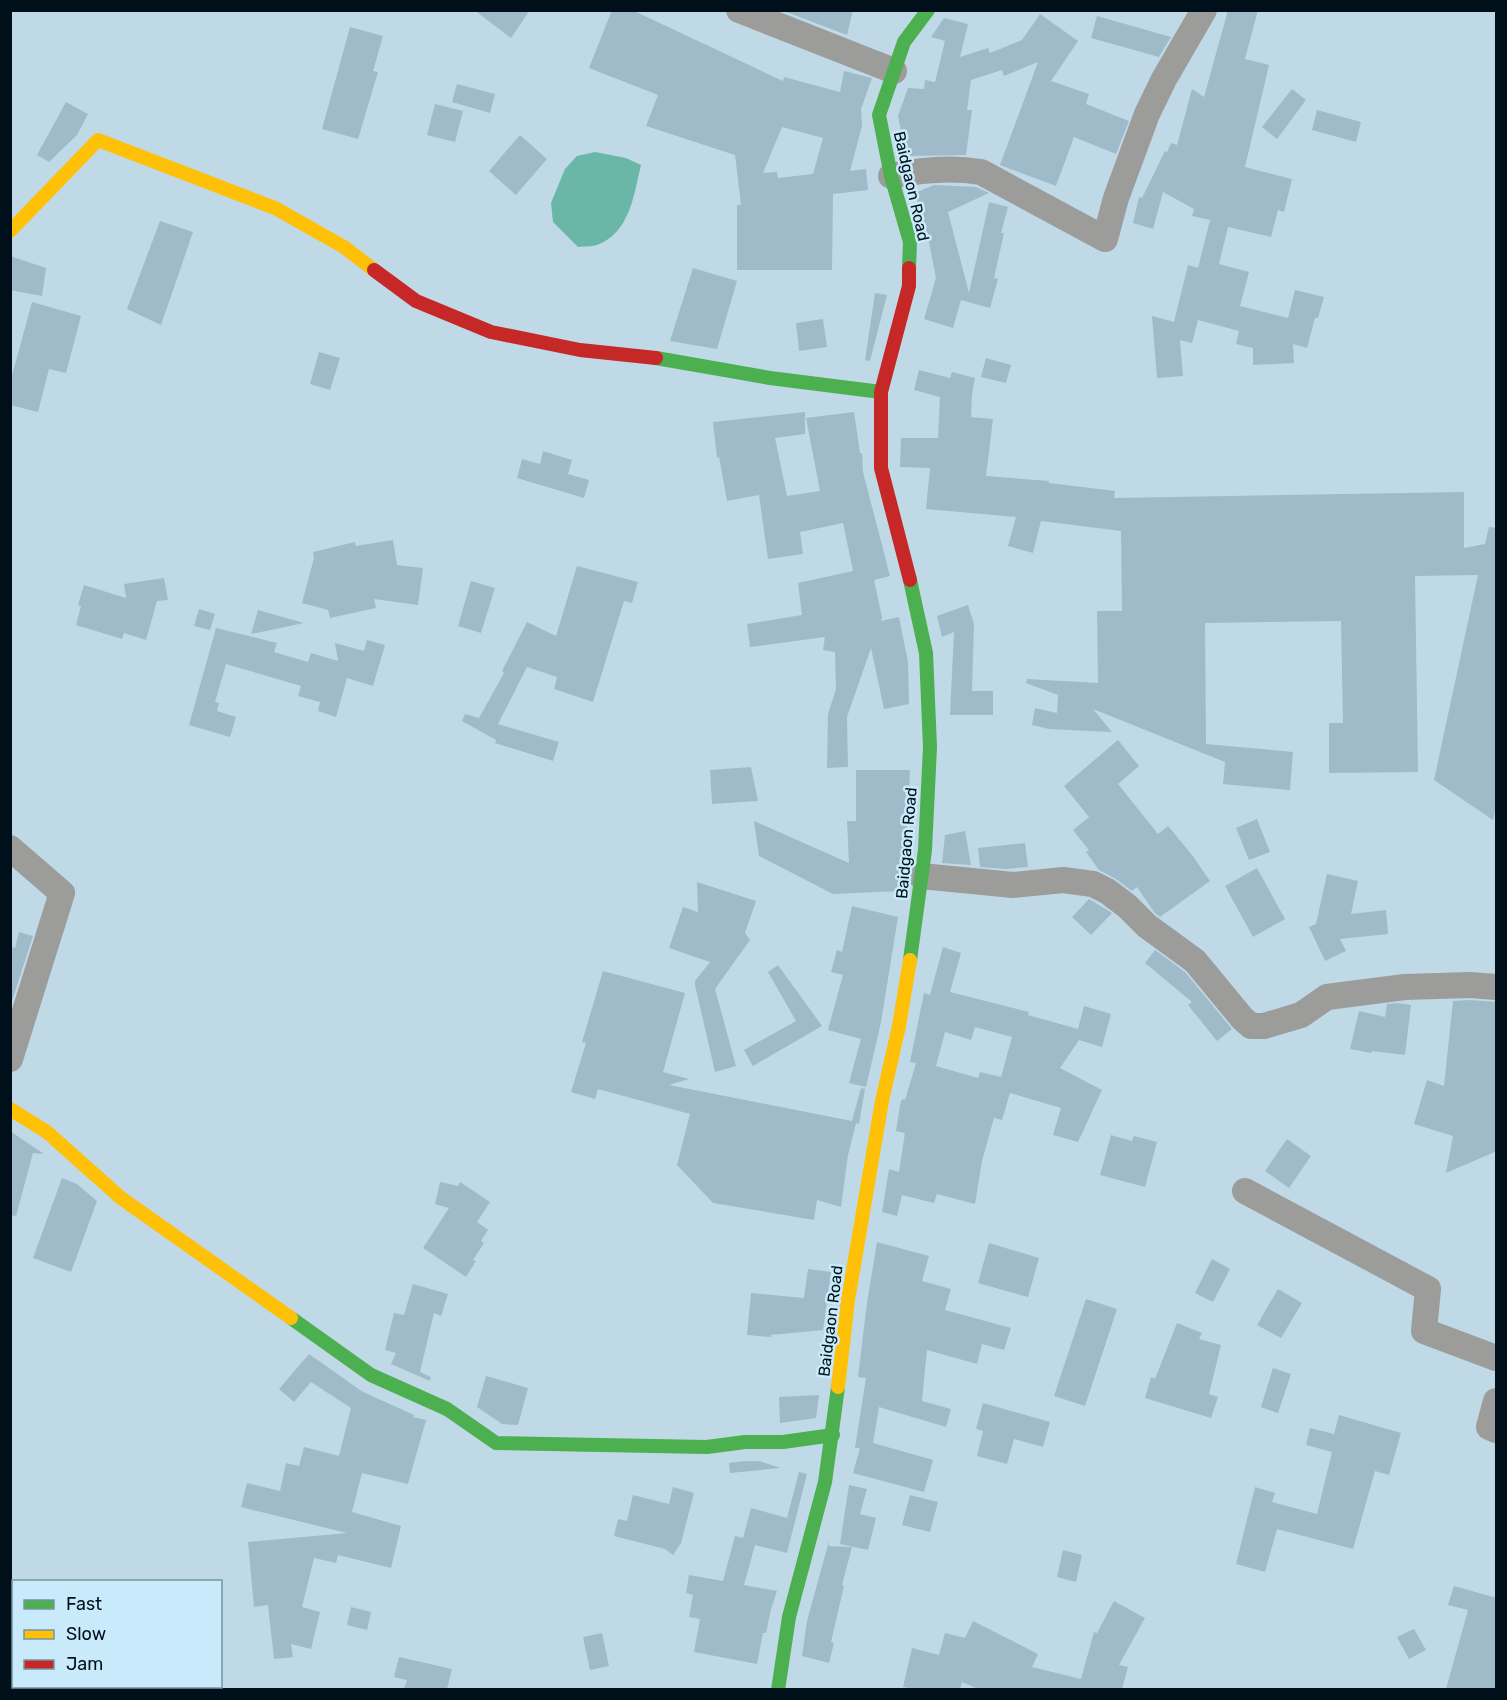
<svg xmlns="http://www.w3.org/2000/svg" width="1507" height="1700" font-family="Rubik,sans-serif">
  <rect width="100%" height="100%" fill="#bfd9e7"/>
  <path fill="#6ab7a7" d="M595,152L626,158L641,165C634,194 630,233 597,245C591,247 583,246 578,247L553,222L551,203L565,169L577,156Z"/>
  <g fill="#9fbbc9" fill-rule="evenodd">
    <path d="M474,10H530L511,38Z"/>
    <path d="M612,10H632L783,81L784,77L840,92L844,71L872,78L861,109L862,126L850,171L866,169L868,190L833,194L832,270H737V205H741L735,155L646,126L658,95L589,68ZM782,127L823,138L813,174L778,178L777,172L763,173Z"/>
    <path d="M781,10H853L847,35Z"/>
    <path d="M1228,10H1258L1245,59L1269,65L1245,167L1292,179L1284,212L1278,210L1271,237L1228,227L1219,264L1249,272L1240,306L1288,318L1295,290L1324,297L1318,318H1315L1307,348L1293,344L1294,363L1253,365V348L1236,344L1239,331L1198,320L1192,343L1180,340L1183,376L1157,378L1152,316L1174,322L1188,265L1198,268L1210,220L1192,216L1194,209L1163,192L1153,229L1133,223L1139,197L1142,198L1165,151L1167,152L1171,143L1177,145L1192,89L1204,97Z"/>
    <path d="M1040,14L1078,41L1051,81L1089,94L1086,104L1129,121L1116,154L1074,137L1056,186L1000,165L1038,62L1004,76L1002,70L971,80L967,110H972L966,155L906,156L898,116L908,88L924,89L925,80L935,82L945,41L931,37L944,18L968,24L960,57L988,48L990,53L1022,40Z"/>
    <path d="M1097,16L1171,37L1159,57L1091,38Z"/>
    <path d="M350,27L383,36L373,71L378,72L358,139L322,129Z"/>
    <path d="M457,84L495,94L490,113L452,102Z"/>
    <path d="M1292,89L1306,100L1277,139L1262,127Z"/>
    <path d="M66,102L88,114L77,135L49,162L37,155Z"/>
    <path d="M435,104L463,111L455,142L427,135Z"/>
    <path d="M1317,110L1361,122L1356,142L1312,130Z"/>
    <path d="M520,135L547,159L516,195L489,171Z"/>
    <path d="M934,185L976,187L989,193L948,212L969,293L989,202L1008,207L1001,233H1004L994,278L998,279L990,308L961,300L953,328L924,319L936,278L928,237L915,193Z"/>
    <path d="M160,221L193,232L161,325L127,309Z"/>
    <path d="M10,256L46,268L42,296L10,290Z"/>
    <path d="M693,268L737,281L717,349L670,341Z"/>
    <path d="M875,293L887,295L870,361L865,360Z"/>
    <path d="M32,302L81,316L66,373L49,369L38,412L10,405V383Z"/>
    <path d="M823,319L827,347L799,351L796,323Z"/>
    <path d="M319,352L340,358L330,390L310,384Z"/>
    <path d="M986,358L1011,365L1006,383L981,377Z"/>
    <path d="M919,370L950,378L952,372L975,378L972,394L971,417L993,419L986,476L1049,481V483L1115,491L1114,498L1464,492V548L1485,544L1489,527L1497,528V802L1493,820L1434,780L1478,575L1415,576L1418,772L1329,773V723H1343L1341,621L1205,623L1206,744L1293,752L1290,790L1223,784L1225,762L1093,709L1112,732L1049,729L1032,725L1035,708L1057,713L1058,695L1026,683L1027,679L1098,683L1097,611H1122L1121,531L1041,521L1033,553L1008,546L1016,517L926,509L930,468L900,467L901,438H938L940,397L914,390Z"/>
    <path d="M805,412V434L775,438L787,496L820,491L806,418L854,412L860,453H862L863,472L890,576L874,580L882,617L881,621L899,617L908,662L909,704L884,709L871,648L847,717L848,767L827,768L828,714L836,689L835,652L823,650L825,637L750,647L747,624L802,615L798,583L853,571L843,523L800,532L803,554L768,559L759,495L727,501L719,457L717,458L713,422Z"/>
    <path d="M543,451L572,460L568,474L589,480L584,498L517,478L522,459L540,464Z"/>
    <path d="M393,540L397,565L423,568L418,605L374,599L376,608L330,618L328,610L302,603L314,558L313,552L355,542L356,546Z"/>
    <path d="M577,566L638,582L632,603L624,601L593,702L554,689L557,677L527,667L498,724L559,742L553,761L495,743L496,740L462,721L465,714L479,718L504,673L502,671L527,622L556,636Z"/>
    <path d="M164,578L168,600L157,601L146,640L124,633L122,639L76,625L81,606L78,605L84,585L126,598L124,584Z"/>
    <path d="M471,581L495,588L481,633L458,626Z"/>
    <path d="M968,605L974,624L972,691H993V715H950L954,632L942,637L937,616Z"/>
    <path d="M199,609L215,614L210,630L194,626Z"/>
    <path d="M258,610L304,623L251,634Z"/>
    <path d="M216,628L277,643L274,652L308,662L311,653L338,661L335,643L364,651L367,640L385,645L373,686L347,678L336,717L318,711L320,702L298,696L301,686L226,664L215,702L219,703L217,711L236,717L230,737L189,725Z"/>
    <path d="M1118,740L1139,766L1118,784L1158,834L1168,826L1192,855L1210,881L1160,917L1154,912L1137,887L1132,891L1116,879L1099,870L1086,852L1089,850L1073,830L1089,817L1064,786Z"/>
    <path d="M751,767L758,801L712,804L710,770Z"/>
    <path d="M856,770H910L906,848L901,891L833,894L759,856L754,821L849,863L847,821H856Z"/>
    <path d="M1257,819L1270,852L1249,860L1236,828Z"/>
    <path d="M965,831L971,865L942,863L945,835Z"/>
    <path d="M1025,843L1028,867L1006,869L980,867L978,848Z"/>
    <path d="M1257,868L1285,919L1253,937L1225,886Z"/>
    <path d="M1327,874L1358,881L1351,914L1386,910L1388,934L1340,939L1346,951L1325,961L1309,927L1316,924Z"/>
    <path d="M697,882L756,901L745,933L750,940L715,989L736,1066L715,1072L695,985V981L710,962L669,948L683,907L698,912Z"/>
    <path d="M1089,899L1112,913L1091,935L1072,917Z"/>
    <path d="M852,906L898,917L881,1022L866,1087L849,1083L861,1039L828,1030L843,975L831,972L837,950L842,952Z"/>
    <path d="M19,932L33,936L10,1007V946L15,948Z"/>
    <path d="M943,947L961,953L950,992L1029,1012L1028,1015L1078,1029L1084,1006L1111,1014L1102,1047L1079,1040L1060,1068L1102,1090L1078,1142L1053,1135L1061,1108L1010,1093L1002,1120L994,1118L982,1161L975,1204L937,1194L934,1203L902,1195L897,1216L882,1212L889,1169L899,1172L905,1133L896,1131L900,1105L902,1099L905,1100L916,1063L910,1062L924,993L930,995ZM975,1027L1012,1037L1001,1077L980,1072L978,1078L936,1066L945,1032L971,1040Z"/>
    <path d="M1155,950L1185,972L1232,1029L1217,1041L1188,1005L1192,1002L1145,963Z"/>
    <path d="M778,965L822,1026L753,1066L744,1050L796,1021L768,972Z"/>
    <path d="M603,971L685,993L663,1072L689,1079L669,1085L852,1121L861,1088L865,1089L859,1124L856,1123L848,1155L841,1207L817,1200L814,1220L713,1203L677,1165L690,1114L598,1089L595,1099L571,1092L586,1043L582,1042Z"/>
    <path d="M1470,1000L1497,1002V1151L1446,1173L1453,1136L1414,1124L1427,1080L1444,1086L1453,1001Z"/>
    <path d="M1397,1003L1411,1005L1405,1055L1372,1051L1371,1053L1350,1049L1359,1011L1385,1017L1387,1004Z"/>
    <path d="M10,1131L44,1154L33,1153L16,1216L10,1215Z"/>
    <path d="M1111,1135L1132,1141L1134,1136L1157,1142L1145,1187L1100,1175Z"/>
    <path d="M1287,1139L1311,1156L1289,1188L1265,1171Z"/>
    <path d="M62,1178L77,1184L97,1201L71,1272L33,1258Z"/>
    <path d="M440,1182L458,1186L460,1182L490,1202L477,1222L488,1230L481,1241L484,1243L473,1260L476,1261L466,1277L423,1248L449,1208L435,1204Z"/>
    <path d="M877,1242L929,1256L922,1281L951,1289L945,1310L1011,1328L1004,1350L982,1344L977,1364L927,1350L922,1401L951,1409L946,1427L879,1407L873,1443L933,1460L924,1492L853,1473L860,1448H855L866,1378L858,1377L867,1303Z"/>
    <path d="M989,1243L1039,1258L1028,1297L978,1283Z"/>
    <path d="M1212,1259L1230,1269L1213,1302L1195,1293Z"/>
    <path d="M808,1269L831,1272L823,1330L771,1335V1337L747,1335L751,1293L804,1298Z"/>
    <path d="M413,1284L448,1294L441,1316L434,1313L420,1372L431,1377L430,1381L391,1364L396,1353L385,1350L394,1313L404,1315Z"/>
    <path d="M1278,1289L1302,1303L1281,1338L1257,1325Z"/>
    <path d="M1086,1299L1117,1309L1085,1406L1054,1396Z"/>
    <path d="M1177,1323L1202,1333L1199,1339L1221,1345L1209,1394L1218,1397L1211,1418L1145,1398L1151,1377L1155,1379Z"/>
    <path d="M309,1354L363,1392L414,1415L413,1417L426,1420L408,1484L362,1473L352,1512L401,1526L391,1568L338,1555L336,1563L314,1558L302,1607L320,1612L311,1649L291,1644L293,1657L274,1659L268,1605L254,1607L248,1542L347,1533L241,1507L247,1483L280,1491L286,1463L299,1466L304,1447L339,1456L351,1408L311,1382L294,1402L279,1389Z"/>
    <path d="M1273,1368L1291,1374L1278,1413L1261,1407Z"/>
    <path d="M486,1376L528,1388L518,1425L502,1424L477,1407Z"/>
    <path d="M819,1395L816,1418L780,1423L779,1397Z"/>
    <path d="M983,1403L1050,1422L1043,1447L1014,1439L1007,1464L977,1456L983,1431L976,1429Z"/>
    <path d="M1339,1415L1401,1433L1389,1475L1375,1471L1353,1549L1277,1529L1265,1572L1236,1564L1255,1487L1275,1493L1272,1502L1317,1514L1332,1452L1306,1445L1310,1428L1334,1434Z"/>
    <path d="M746,1461H759L781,1468L730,1473L729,1463Z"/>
    <path d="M799,1472L807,1474L787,1553L755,1545L744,1585L777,1591L771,1609L766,1633H763L757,1664L694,1652L700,1619L689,1617L693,1595L686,1593L689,1575L723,1581L735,1536L743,1538L751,1508L787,1518Z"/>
    <path d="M849,1485L867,1489L860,1514L876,1518L868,1550L840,1544Z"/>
    <path d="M673,1487L694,1493L681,1543L673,1555L665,1549L614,1536L618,1519L627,1521L633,1495L669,1504Z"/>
    <path d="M910,1495L938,1502L930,1532L902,1525Z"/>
    <path d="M829,1541V1546L852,1547L842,1585L844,1586L831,1642L834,1643L829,1663L802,1656L807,1621Z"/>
    <path d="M1063,1550L1082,1555L1076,1582L1057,1577Z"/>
    <path d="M1454,1586L1497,1598V1689H1446L1468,1610L1448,1605Z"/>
    <path d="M1114,1601L1145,1618L1119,1665L1128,1667L1122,1689H978L962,1682L960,1689H914L903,1687L912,1648L939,1655L945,1633L965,1638L973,1621L1038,1654L1032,1667L1081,1679L1094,1632L1097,1633Z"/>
    <path d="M351,1607L371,1612L367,1630L347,1625Z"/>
    <path d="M1414,1629L1426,1650L1409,1659L1397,1637Z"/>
    <path d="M602,1633L609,1666L590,1670L583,1637Z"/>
    <path d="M399,1657L452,1669L447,1689H404L407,1680L394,1677Z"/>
  </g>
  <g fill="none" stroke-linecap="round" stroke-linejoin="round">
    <g stroke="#9c9c9b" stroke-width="26">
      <path d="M739,10L894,71"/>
      <path d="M891,176C920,170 951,167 981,172L1105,239L1116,198L1147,114L1164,79L1204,10"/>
      <path d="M10,848L62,893L10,1059"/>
      <path d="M921,876L1013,885L1063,880L1093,884L1107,891L1127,906L1147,926L1195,961L1242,1018L1251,1026H1264L1301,1015L1327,997L1405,987L1470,985L1496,987"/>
      <path d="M1245,1191L1428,1289L1424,1331L1496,1358"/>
      <path d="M1496,1401L1489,1427L1496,1430"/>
    </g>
    <g stroke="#4caf50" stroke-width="14">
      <path d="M909,268L910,242L891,176L879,115L904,42L928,10"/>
      <path d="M656,358L770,378L881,392"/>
      <path d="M910,960L925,850L930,747L926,653L910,580"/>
      <path d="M291,1318L371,1375L447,1409L496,1443L707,1447L745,1442H783L833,1435"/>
      <path d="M778,1690L789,1617L825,1482L838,1387"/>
    </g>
    <g stroke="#ffc107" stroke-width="14">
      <path d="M10,231L98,140L275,208L344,247L374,270"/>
      <path d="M10,1109L47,1132L121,1198L291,1318"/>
      <path d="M838,1387L848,1300L882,1101L899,1026L910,960"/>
    </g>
    <g stroke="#c62828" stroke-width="14">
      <path d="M909,268V286L881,392V468L910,580"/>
      <path d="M374,270L416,301L491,332L580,350L656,358"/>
    </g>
  </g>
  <g text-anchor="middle" stroke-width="5" stroke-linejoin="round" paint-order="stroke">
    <g font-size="16" fill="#00101b" stroke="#c9eafa">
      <text transform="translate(912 186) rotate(77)" y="6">Baidgaon Road</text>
      <text transform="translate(906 843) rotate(-85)" y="6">Baidgaon Road</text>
      <text transform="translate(830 1321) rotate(-83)" y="6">Baidgaon Road</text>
    </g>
  </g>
  <rect width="1507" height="1700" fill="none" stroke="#00101b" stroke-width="24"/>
  <rect x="12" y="1580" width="210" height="108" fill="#c9eafa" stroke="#7993a1" stroke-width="1.5"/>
  <rect x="24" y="1600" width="30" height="9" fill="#4caf50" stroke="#7993a1" stroke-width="1.5"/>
  <text x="66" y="1610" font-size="18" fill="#00101b">Fast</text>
  <rect x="24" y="1630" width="30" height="9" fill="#ffc107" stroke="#7993a1" stroke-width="1.5"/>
  <text x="66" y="1640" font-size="18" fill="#00101b">Slow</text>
  <rect x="24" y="1660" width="30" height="9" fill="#c62828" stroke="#7993a1" stroke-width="1.5"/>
  <text x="66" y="1670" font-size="18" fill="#00101b">Jam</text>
</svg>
